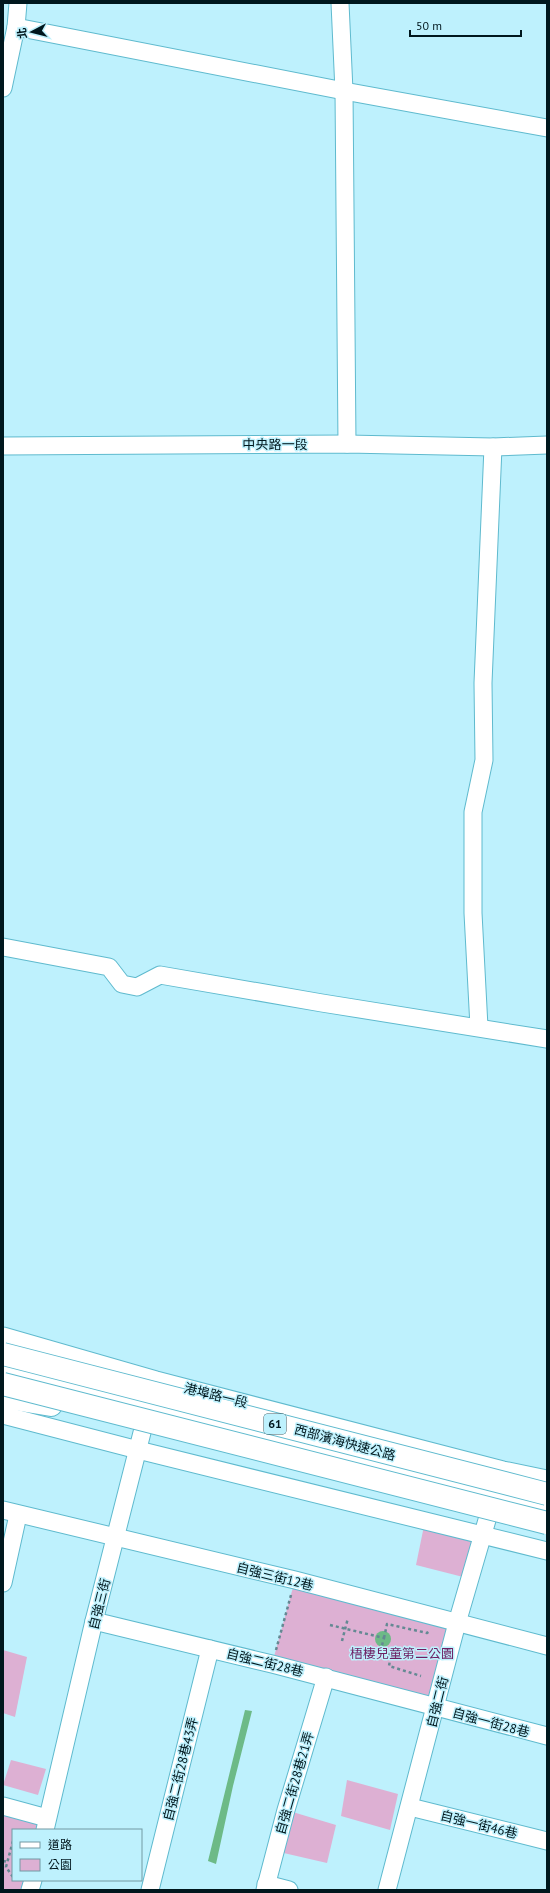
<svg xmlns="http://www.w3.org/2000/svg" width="550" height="1893" font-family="'PT Sans','Noto Sans TC',sans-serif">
  <rect width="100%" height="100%" fill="#bef1fd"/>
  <g fill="#ddb0d3">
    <path d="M425,1521L483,1536L471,1579L416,1565Z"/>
    <path d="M295,1580L457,1623L435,1707L272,1664Z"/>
    <path d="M3,1650L27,1657L15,1717L3,1713Z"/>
    <path d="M11,1760L46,1769L38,1795L3,1785Z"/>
    <path d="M347,1780L398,1794L390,1830L341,1816Z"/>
    <path d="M3,1809L47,1818L45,1830H13V1880H33L30,1890H3Z"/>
    <path d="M286,1810L336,1825L327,1863L275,1851Z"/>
  </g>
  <g fill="#6dba87">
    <circle cx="383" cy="1639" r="8"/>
    <path d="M245,1710L252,1711L233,1786L216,1864L208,1861Z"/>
  </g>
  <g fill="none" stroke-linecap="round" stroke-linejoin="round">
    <g stroke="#5fbace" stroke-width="19">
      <g id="minor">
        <path d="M340,3L344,91L347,444"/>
        <path d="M16,27L344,91L547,128"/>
        <path d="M3,88L16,27L18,3"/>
        <path d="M3,446L347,444L493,447L547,445"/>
        <path d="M3,947L109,967L122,984L137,987L160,975L322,1003L547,1039"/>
        <path d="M479,1027L473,913V812L484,760L483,683L493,447"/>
        <path d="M3,1336L156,1380L503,1470L547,1479"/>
        <path d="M3,1368L547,1511"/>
        <path d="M3,1415L138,1450L547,1551"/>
        <path d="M3,1510L295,1580L547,1646"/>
        <path d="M3,1583L18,1515"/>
        <path d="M94,1621L272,1664L547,1736"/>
        <path d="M3,1806L47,1818"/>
        <path d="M410,1807L547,1841"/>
        <path d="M45,1830L94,1621L148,1409"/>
        <path d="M266,1884L289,1890"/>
        <path d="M30,1890L33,1880"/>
        <path d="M150,1890L210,1649"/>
        <path d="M265,1890L286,1810L326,1677"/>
        <path d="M387,1890L457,1623L494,1496"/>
      </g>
    </g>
    <g stroke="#5fbace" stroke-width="24">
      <path id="highway" d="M3,1397L51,1405"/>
    </g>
    <g stroke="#648993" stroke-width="2.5" stroke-dasharray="3 3" stroke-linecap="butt">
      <path d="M330,1625L384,1638L380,1653L391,1655L389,1666L421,1676"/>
      <path d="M384,1638L387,1624L427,1633L430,1631"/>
      <path d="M342,1641L348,1618"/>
      <path d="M276,1650L291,1595"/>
      <path d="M13,1841L6,1867L13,1877"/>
      <path d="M3,1861L8,1862"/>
    </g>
    <use href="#minor" stroke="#fff" stroke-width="17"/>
    <use href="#highway" stroke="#fff" stroke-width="22"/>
    <g stroke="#5fbace" stroke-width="24" stroke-linecap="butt">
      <g id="highway-bridge">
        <path d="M3,1354L547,1494"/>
        <path d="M3,1384L547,1523"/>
      </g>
    </g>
    <use href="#highway-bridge" stroke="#fff" stroke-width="22"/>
  </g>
  <g text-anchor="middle" stroke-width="3" stroke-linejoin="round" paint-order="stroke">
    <rect fill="#bef1fd" stroke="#395860" stroke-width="1" x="264" y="1414" width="22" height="20" rx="3"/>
    <g font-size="12" font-weight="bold" fill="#00171d">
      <text x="275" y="1428">61</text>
    </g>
    <g font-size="13" fill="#00171d" stroke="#bef1fd">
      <text x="275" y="449">中央路一段</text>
      <text transform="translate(216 1395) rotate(14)" y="5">港埠路一段</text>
      <text transform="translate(345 1442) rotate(15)" y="5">西部濱海快速公路</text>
      <text transform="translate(275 1576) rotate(14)" y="5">自強三街12巷</text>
      <text transform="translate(99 1604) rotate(-76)" y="5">自強三街</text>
      <text transform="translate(265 1662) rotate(14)" y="5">自強二街28巷</text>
      <text transform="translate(437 1702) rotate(-76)" y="5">自強二街</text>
      <text transform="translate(491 1722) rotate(15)" y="5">自強一街28巷</text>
      <text transform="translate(180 1769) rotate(-76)" y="5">自強二街28巷43弄</text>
      <text transform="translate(294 1783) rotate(-74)" y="5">自強二街28巷21弄</text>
      <text transform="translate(479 1824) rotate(14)" y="5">自強一街46巷</text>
    </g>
    <g font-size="13" fill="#6d1e62" stroke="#bef1fd">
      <text x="402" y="1658">梧棲兒童第二公園</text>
    </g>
  </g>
  <rect width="550" height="1893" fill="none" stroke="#00171d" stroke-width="8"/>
  <rect x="12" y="1829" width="130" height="52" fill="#bef1fd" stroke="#729aa3"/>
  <rect x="20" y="1842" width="20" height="6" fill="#ffffff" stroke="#729aa3"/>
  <text x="48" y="1849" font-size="12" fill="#00171d">道路</text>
  <rect x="20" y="1859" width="20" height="12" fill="#ddb0d3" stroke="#729aa3"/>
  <text x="48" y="1869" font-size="12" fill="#00171d">公園</text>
  <g transform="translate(32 32) rotate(263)" stroke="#bef1fd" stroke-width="3" paint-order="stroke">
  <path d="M0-3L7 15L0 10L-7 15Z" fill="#00171d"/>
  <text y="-6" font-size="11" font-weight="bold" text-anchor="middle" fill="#00171d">北</text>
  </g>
  <path d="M410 30v6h111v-6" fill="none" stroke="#00171d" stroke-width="2"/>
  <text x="416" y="30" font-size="12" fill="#00171d" stroke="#bef1fd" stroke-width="3" paint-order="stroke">50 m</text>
</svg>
